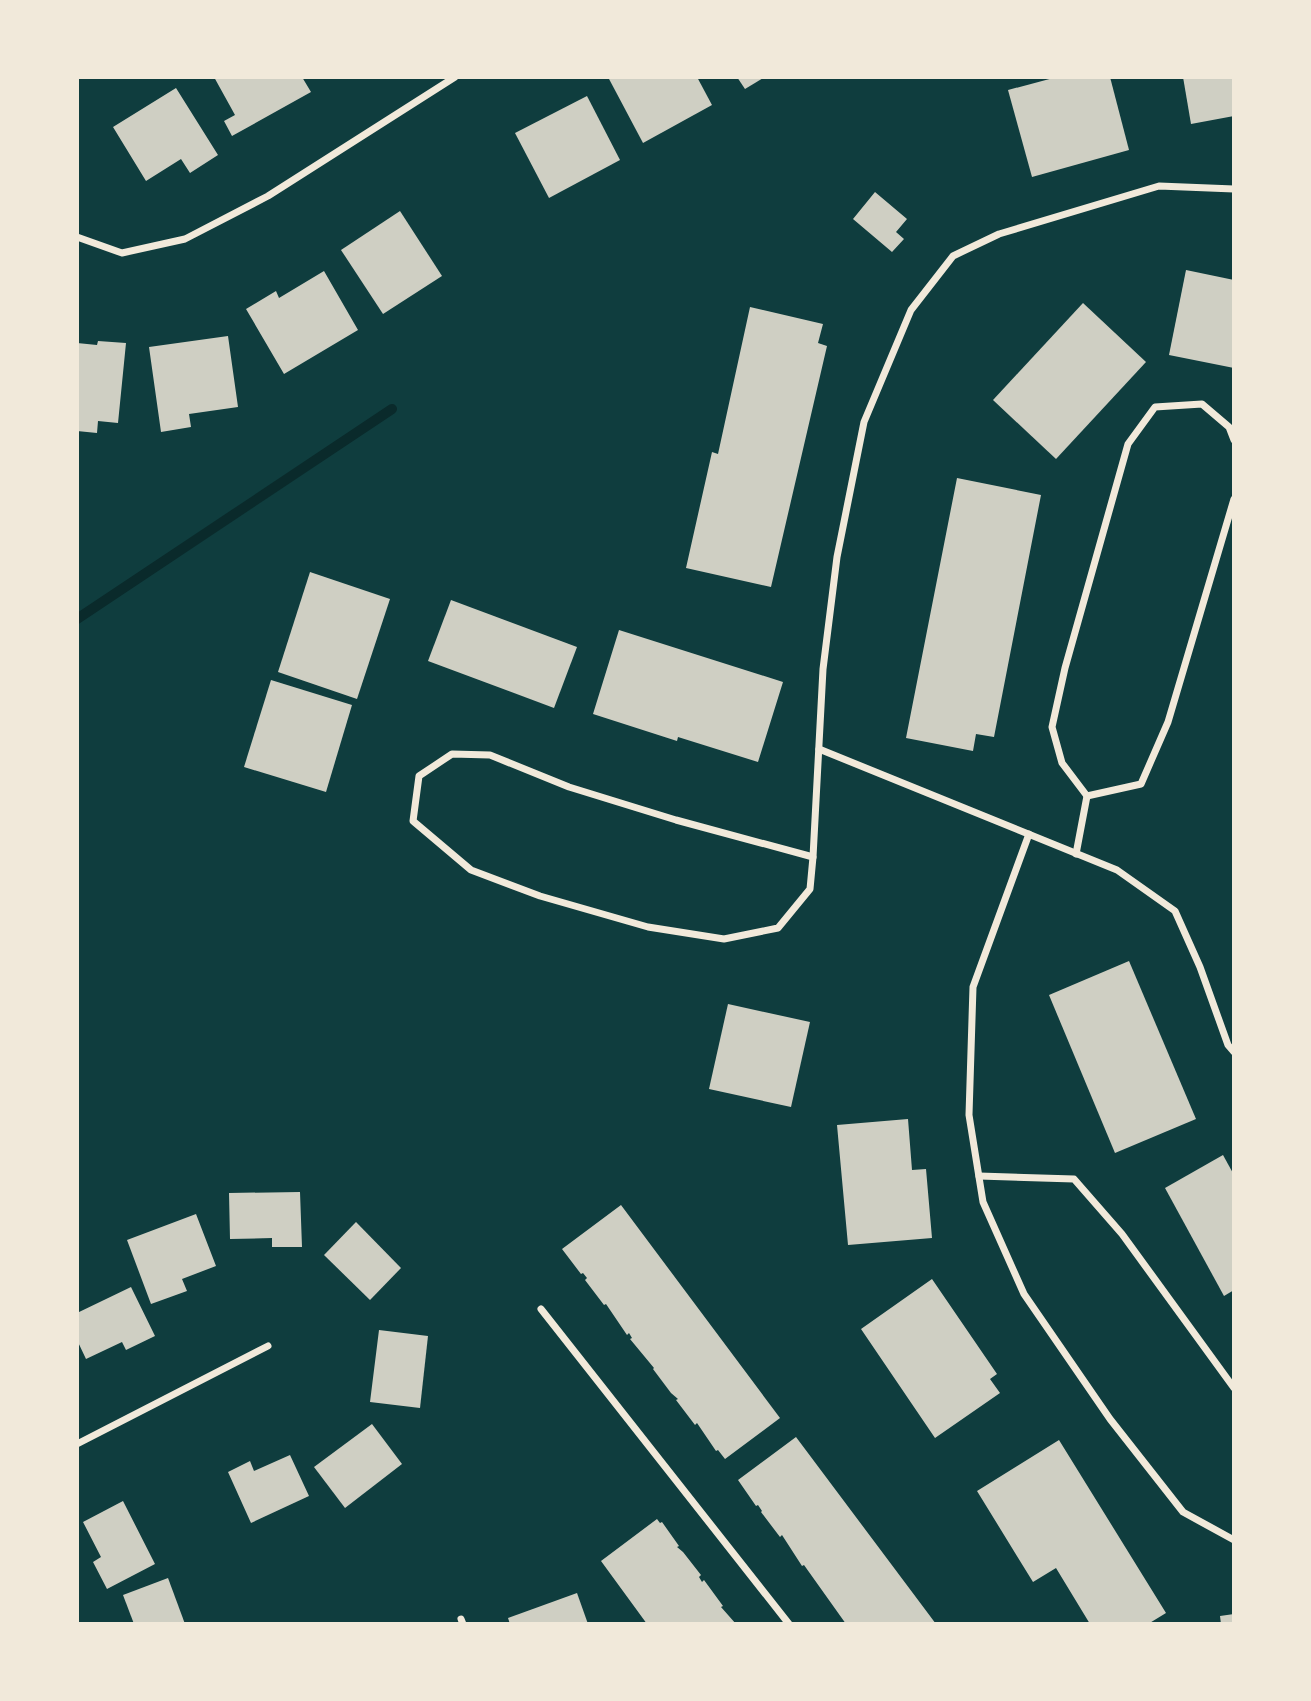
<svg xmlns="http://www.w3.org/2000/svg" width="1311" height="1701" font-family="'Crimson Pro',serif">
  <rect width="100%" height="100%" fill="#0f3d3e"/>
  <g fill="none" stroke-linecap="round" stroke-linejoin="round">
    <path stroke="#0a2a2b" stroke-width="10" d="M77,619L392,409"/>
  </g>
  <g fill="#cfcfc3">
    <path d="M214,77H302L311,92L232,136L224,121L235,115Z"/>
    <path d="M608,77H697L712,105L643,143Z"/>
    <path d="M737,77H765L745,89Z"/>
    <path d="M1057,77H1110L1129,150L1032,177L1008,90Z"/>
    <path d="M1183,77H1234V116L1191,124Z"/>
    <path d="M176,88L218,155L190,173L181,159L146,181L113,127Z"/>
    <path d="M587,96L620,160L549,198L515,133Z"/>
    <path d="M875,192L907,219L896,232L904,239L892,252L853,219Z"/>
    <path d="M400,211L442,276L383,314L341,250Z"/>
    <path d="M1186,270L1234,280V368L1169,355Z"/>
    <path d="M324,271L358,330L284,374L246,309L276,291L279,298Z"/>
    <path d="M1083,303L1146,362L1056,459L993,400Z"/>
    <path d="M750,307L823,324L818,343L827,346L771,587L686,568L712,452L718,454Z"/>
    <path d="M228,336L238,407L189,414L191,427L161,432L149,347Z"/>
    <path d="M98,341L126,343L118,423L98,421L97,433L77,431V343L97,345Z"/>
    <path d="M957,478L1041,495L994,737L976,734L973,751L906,738Z"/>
    <path d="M310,572L390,599L357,699L278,672Z"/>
    <path d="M451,600L577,647L554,708L428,661Z"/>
    <path d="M619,630L783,682L758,762L678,737L677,741L593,714Z"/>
    <path d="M271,680L352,705L326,792L244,767Z"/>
    <path d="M1129,961L1196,1119L1115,1153L1049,995Z"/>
    <path d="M728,1004L810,1022L791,1107L709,1089Z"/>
    <path d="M908,1119L912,1170L926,1169L932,1238L848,1245L837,1125Z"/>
    <path d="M1223,1155L1234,1175V1290L1224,1296L1165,1188Z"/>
    <path d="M300,1192L302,1247H272V1238L230,1239L229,1193Z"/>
    <path d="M621,1205L780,1418L725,1459L718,1450L716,1451L697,1423L695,1425L676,1400L678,1399L671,1393L653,1369L654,1368L630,1339L632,1338L629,1333L627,1335L606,1304L604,1305L585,1280L587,1278L583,1273L581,1274L562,1249Z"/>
    <path d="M196,1214L216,1266L182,1279L187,1291L151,1304L127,1240Z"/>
    <path d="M356,1222L401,1268L370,1300L324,1255Z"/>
    <path d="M932,1279L997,1374L990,1379L1000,1393L935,1438L861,1329Z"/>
    <path d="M131,1287L155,1336L126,1350L122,1342L86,1359L77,1340V1313Z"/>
    <path d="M379,1330L428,1336L420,1408L370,1402Z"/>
    <path d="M372,1424L402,1464L345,1508L314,1467Z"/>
    <path d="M796,1437L936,1624H846L804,1565L802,1566L782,1535L780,1537L761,1512L762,1511L758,1505L756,1506L738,1480Z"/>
    <path d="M1059,1440L1166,1613L1148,1624H1090L1056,1568L1033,1582L977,1491Z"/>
    <path d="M290,1455L309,1496L251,1523L228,1472L250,1461L254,1471Z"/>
    <path d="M123,1501L155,1564L107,1589L93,1562L101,1557L83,1522Z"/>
    <path d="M657,1519L660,1523L662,1522L679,1546L677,1547L683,1552L701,1575L699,1577L702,1582L704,1580L723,1606L721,1607L736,1624H647L601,1561Z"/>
    <path d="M168,1578L185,1624H134L123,1595Z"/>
    <path d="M577,1593L588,1624H510L508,1618Z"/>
    <path d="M1234,1614V1624H1221L1220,1616Z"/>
  </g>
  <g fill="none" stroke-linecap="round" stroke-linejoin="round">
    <g stroke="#f1e9da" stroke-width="7">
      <path d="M77,237L122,253L185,239L268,196L455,77"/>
      <path d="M1234,440L1229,427L1202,404L1155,407L1128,444L1065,668L1052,727L1062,763L1087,796L1141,784L1168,722L1234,499"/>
      <path d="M819,749L1117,870L1175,911L1200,967L1228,1045L1234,1052"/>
      <path d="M452,754L490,755L569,787L676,820L813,857L810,889L778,928L724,939L648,927L540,896L471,870L413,821L419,776Z"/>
      <path d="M1029,834L973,987L969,1115L983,1202L1024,1294L1110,1419L1183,1512L1234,1540"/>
      <path d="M1076,854L1087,796"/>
      <path d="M813,857L823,669L837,557L864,422L911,310L953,256L999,234L1159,186L1234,189"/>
      <path d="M979,1176L1074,1179L1122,1234L1234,1388"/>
      <path d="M541,1309L789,1624"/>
      <path d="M77,1444L268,1346"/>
      <path d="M461,1619L463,1624"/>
    </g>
  </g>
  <rect width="1311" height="1701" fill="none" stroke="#f1e9da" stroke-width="158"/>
</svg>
